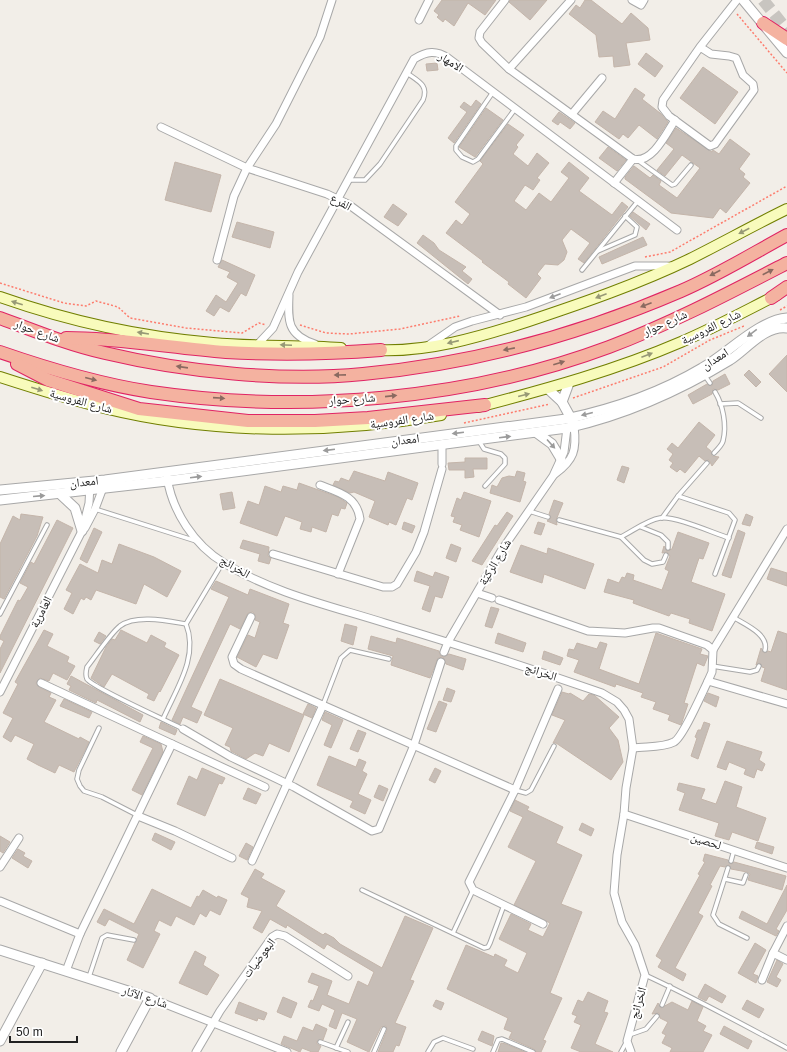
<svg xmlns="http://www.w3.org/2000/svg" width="787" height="1052" font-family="Arial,'Noto Naskh Arabic',sans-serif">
  <rect width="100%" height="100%" fill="#f2eee8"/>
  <g fill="#c7beb7" stroke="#c4b5aa">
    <path d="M442,0H496L485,15L468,3L454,26L445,19L443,22L437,17L439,15L434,11Z"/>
    <path d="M510,0H547L530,20L509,2Z"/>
    <path d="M585,0H591L622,24L631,13L648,28L650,40L626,43L630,65L614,67L613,56L599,57L596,35L569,14L576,5L580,8Z"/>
    <path d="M646,53L663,66L655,77L638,64Z"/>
    <path d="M437,63L438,70L427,71L426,64Z"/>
    <path d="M703,67L738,92L715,124L680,98Z"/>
    <path d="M635,88L645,95L642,99L660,113L668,122L657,139L639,125L628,138L623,134L619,139L595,122L603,111L615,119Z"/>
    <path d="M476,100L481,104L454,143L448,138L467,112L460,107L464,102L471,107Z"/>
    <path d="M486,108L503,120L475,157L459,147Z"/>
    <path d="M559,112L575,123L570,129L560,122L558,125L552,121Z"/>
    <path d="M508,124L524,135L516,145L518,147L513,154L528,166L537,153L549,163L537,178L540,180L533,190L525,185L514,201L526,210L539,193L551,202L569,178L561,172L569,162L589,178L579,191L612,215L622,202L628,207L584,263L578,259L590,243L571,229L562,240L567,252L564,260L558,265L545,264L537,274L541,278L526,298L508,284L509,282L482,262L483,261L446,233L456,220L462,225L470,214L455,202L483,164L480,161Z"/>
    <path d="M676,128L712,152L713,150L719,154L730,139L750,154L739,169L745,174L743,177L750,183L726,213L720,208L713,218L671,213L625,179V177L634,166L650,178L653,175L661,181L659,185L677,198L700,168L682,155L665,176L657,170L674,149L666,143Z"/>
    <path d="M608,147L626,160L617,171L599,158Z"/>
    <path d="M175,162L221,175L211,212L165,200Z"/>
    <path d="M393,204L407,214L398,226L384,217Z"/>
    <path d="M633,212L650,224L646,230L630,216Z"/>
    <path d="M237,222L274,232L270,248L232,237Z"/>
    <path d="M423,235L434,243L439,250L466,267L462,271L472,279L468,284L417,243Z"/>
    <path d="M643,237L647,245L602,264L599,257Z"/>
    <path d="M222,260L255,275L246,296L241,293L229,312L220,307L214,316L206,311L216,295L226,302L238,283L227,277L230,272L218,267Z"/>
    <path d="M787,355V392L769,374Z"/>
    <path d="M749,370L761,382L756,387L744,375Z"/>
    <path d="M725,374L730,384L718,390L713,389L712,394L693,404L688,395L707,384L712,386L713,381Z"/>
    <path d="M699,422L715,435L706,447L711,451L712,456L719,457L712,466L709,460L705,461L699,456L685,473L680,469L677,472L670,467L673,463L669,460L673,454L667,449L672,443L678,448Z"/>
    <path d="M465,458H487V469H473L474,477L465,478V470H449L448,463L465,462Z"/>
    <path d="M622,466L629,468L624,483L617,480Z"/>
    <path d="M354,471L385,481L388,472L418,483L412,500L407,498L396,525L389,522L388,525L369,517L375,501L354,492L350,493L333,485L335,481L339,482L341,478L349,481Z"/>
    <path d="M517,471L525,473L523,481L526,482L520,502L490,493L492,485L497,487L502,478L509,476L515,477Z"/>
    <path d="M299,483L338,497L347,503L345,509L341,508L338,516L332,514L326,532L312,527L311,532L300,529L302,522L285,516L277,536L240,523L248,501L259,505L265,486L281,492L283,486L297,490Z"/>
    <path d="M232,492L235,508L223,510L220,494Z"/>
    <path d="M464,492L491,501L479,537L460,530L462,525L453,522L455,517L451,516L457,498L461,500Z"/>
    <path d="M554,500L563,503L556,520L557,525L547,521L551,518L549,514Z"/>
    <path d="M507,512L513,516L482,565L472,561L495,525L497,526Z"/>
    <path d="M21,514L43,517L37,536L4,599L0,597V544L13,516L20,520Z"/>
    <path d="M746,514L753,517L750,526L742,524Z"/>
    <path d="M57,520L73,528L0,673V649L4,641L0,639V636L18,600L20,601L28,587L20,583L31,562L34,564Z"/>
    <path d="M404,522L415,526L412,533L402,529Z"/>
    <path d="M538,522L545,524L541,535L534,533Z"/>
    <path d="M94,528L102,532L87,563L80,559Z"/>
    <path d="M738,530L745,533L731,578L722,575Z"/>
    <path d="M678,532L709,543L703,559L699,558L691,582L725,594L712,631L689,623L690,619L671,613L669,616L633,603L634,600L604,592L608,579L619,583L622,577L625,578L627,573L634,575L633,580L662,590L669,571L665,569L670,556L667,552L662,553L664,546L667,551L672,549Z"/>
    <path d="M243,540L269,547L268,556L271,558L269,564L258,561L260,554L240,548Z"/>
    <path d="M119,544L154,557L181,571L167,597L144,584L136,604L96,590L91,600L86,597L84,600L81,598L73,614L64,609L72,593L66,590L80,564L98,573L102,560L112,564Z"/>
    <path d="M451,544L461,548L456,562L446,558Z"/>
    <path d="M521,545L547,554L548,548L594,564L585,589L544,574L542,583L510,572Z"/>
    <path d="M771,568L787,573V586L767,579Z"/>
    <path d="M417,571L433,577L435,572L449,577L442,598L435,596L430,612L422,609L430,586L414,581Z"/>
    <path d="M216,581L248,595L250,589L289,604L283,623L289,625L277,659L263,654L256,667L237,657L248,635L255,638L260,622L255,620V615L253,612L248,613L240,629L230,624L191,707L202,712L197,723L183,717L180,724L172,720L229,597L211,589Z"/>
    <path d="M491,607L499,609L492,628L485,626Z"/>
    <path d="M345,624L357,627L353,645L341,641Z"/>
    <path d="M44,630L53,634L47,646L69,657L67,662L75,666L67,680L53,673L49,681L40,678L36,683L39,687L51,693L49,697L56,700L44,722L79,739L80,737L89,742L74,772L59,765L55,773L38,765L27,759L34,744L15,735L11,742L3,737L13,718L3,713L18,684L15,682Z"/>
    <path d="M121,630L147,643L151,635L166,643L164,647L179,655L160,692L159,691L154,701L147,698L149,694L112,674L104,687L91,678L106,647L112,639L115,640Z"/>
    <path d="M778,631L787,634V690L761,681L765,668L762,667L760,663L756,665L761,648L764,653L768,651L771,652Z"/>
    <path d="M99,632L106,636L100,644L94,641Z"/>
    <path d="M498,633L526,643L523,652L495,643Z"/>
    <path d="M656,633L702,649L700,654L708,656L704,666L697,663L684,703L688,704L681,725L668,720L670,715L653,709L656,702L641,697L643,693L616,684L615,687L574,672L579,660L567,656L569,649L574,650L577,643L597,649L600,642L607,644L599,669L639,684Z"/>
    <path d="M371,636L396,643L397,638L439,651L440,655L443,657L449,654L466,659L463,670L446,664L443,657L438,658L430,678L391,665L393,656L368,649Z"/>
    <path d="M544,651L563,658L560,665L542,659Z"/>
    <path d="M71,676L143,715L140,722L97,700L96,703L69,690L71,686L67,684Z"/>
    <path d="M220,679L304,715L289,752L269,743L263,756L255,753L246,759L231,751L230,747L225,745L233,728L204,715Z"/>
    <path d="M447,688L455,691L451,702L443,700Z"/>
    <path d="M562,692L569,694L570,693L583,701L589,694L594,695L619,717L609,728L618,740L623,762L611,780L556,743H553L565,720L552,715Z"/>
    <path d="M708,693L719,697L716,707L704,701Z"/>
    <path d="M64,699L92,712L89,718L60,706Z"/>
    <path d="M439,701L447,704L436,732L427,729Z"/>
    <path d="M308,704L316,708L312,718L303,714Z"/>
    <path d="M325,712L343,720L331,748L324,745L332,725L322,720Z"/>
    <path d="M161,722L177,730L175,735L159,728Z"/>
    <path d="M704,722L710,724L698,759L691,756L697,738L695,737L698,730H701Z"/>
    <path d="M358,730L366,733L358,752L350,749Z"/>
    <path d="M143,736L161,744L163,752L142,795L132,790L153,748L140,742Z"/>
    <path d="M727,741L762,752L759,760L765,764L762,771L757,769L754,778L744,774L746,769L729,762L726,770L717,767Z"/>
    <path d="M329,756L356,767L359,759L366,762L362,771L367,774L358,794L371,800L365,814L350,807L353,801L317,785Z"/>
    <path d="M202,768L225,778L222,784L219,783L205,816L177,804L189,776L197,780Z"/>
    <path d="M435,768L441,771L435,783L429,780Z"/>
    <path d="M725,781L742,787L736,807L766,818L758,841L732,832L729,840L715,836L719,823L679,810L685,793L677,790L679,783L705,789L701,799L716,804Z"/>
    <path d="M379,785L388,789L383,801L374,797Z"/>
    <path d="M248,788L261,794L256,804L243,799Z"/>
    <path d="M515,800L529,807L527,810L563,827L556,843L582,855L561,904L582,912L550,993L562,998L543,1040L546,1041L541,1052H536L534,1049L509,1038L512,1032L504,1029L508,1018L447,989L466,945L494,957L495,954L507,960L504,966L518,973L527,953L499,939L511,914L531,924L528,930L543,937L550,923L514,905L536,861L508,847L523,817L510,811Z"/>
    <path d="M582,823L594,829L591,836L579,830Z"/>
    <path d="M155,833L175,842L171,850L152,840Z"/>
    <path d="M0,836L10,842L3,853L0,851Z"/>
    <path d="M757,842L774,847L772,854L755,848Z"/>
    <path d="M246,843L253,847L247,860L239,856Z"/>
    <path d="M18,849L25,853L23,856L32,861L28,868L12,858Z"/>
    <path d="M705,854L728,860L731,864L734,862L786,876L782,890L748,880L750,874L747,872L731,869L729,865L725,867L720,866L710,885L712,886L698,913L703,916L675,968L686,974L683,981L658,967L662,960L656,956L700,875L698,874L705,862L703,861Z"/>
    <path d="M255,869L264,874L261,878L285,891L276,906L323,935L325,933L334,938L340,944L382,968L405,916L433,928L410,980L414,981L395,1023L406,1027L399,1046L396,1045L393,1052H378L387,1030L386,1026L381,1027L369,1052L347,1042L357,1019L342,1013L336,1029L329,1026L335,1010L322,1004L319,1011L308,1007L311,1000L313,1001L319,986L308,982L312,973L332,981L327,995L349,1004L358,981L368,986L374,972L327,944L324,949L287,925L286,928L270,919L262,933L253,928L262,911L247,907L249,898L241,894Z"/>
    <path d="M787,885V910L776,929L779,931L776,936L739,918L742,911L767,924Z"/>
    <path d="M152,889L191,908L197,896L199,897L203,890L217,898L218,896L227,900L220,915L210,910L206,917L200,913L194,925L176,916L171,926L159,920L154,931L160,934L143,968L127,960L139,934L109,919L105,926L97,922L104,909L134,924Z"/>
    <path d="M755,943L766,950L753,974L758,976L756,983L738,973Z"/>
    <path d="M195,951L206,957L203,965L219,975L207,995L179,983Z"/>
    <path d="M777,960L783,964L776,977L781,980L777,987L767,982Z"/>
    <path d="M705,984L726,996L722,1003L709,996L706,1001L698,997Z"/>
    <path d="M588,992L608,1001L604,1012L608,1013L595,1044L613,1052H581L571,1048L581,1025L574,1022L577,1016L572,1014L578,1000L583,1002Z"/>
    <path d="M283,997L297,1003L291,1018L277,1012Z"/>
    <path d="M436,1000L444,1003L441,1010L433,1006Z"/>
    <path d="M747,1000L764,1009L759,1018L742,1009Z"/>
    <path d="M692,1001L703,1007L697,1021L706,1026L703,1031L712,1035L703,1052H670L672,1048L662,1043L666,1035L662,1033L668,1022L660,1018L659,1013L652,1014L658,1003L661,1008L672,1002L688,1010Z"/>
    <path d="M239,1002L267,1013L264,1020L258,1018L257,1021L235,1013Z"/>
    <path d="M316,1024L327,1029L323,1040L317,1041V1044L321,1046L318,1052H312L302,1048L300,1052L281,1044L284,1036L297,1041L303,1027L313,1031Z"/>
    <path d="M724,1026L752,1041L748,1049L720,1034Z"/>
    <path d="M482,1031L494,1036L492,1046L478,1040Z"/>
    <path d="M501,1043L506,1044L525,1052H498Z"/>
  </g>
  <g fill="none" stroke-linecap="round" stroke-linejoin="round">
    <path stroke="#c8c5c0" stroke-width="12" stroke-dasharray="12 6" stroke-linecap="butt" d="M763,0L787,30"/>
    <g stroke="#a8a8a8" stroke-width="5.5">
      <g id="service">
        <path d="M493,92L456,146V150L462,157L473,162L478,159L515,109"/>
        <path d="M639,161L672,185L675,184L691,165"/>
        <path d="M349,180H365L380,164L423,100C429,85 418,81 407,73"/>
        <path d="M598,251L635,235L637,227L625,216"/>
        <path d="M582,270L638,201"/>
        <path d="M705,376L710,383"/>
        <path d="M720,404L738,403L761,418"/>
        <path d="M479,441L484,449L501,454L505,458V464L485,486"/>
        <path d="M714,453C717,450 722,445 723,441C727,425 723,405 715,392"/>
        <path d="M678,496L729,513L735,520L715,574"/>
        <path d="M95,509L196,541"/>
        <path d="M529,511L548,517"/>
        <path d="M662,518L678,496L707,463"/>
        <path d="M559,520L621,537C633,531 647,520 660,518C676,516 713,533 729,538"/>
        <path d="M641,527L661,535L668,542V548"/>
        <path d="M621,537L644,560L652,564L663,562L666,555"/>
        <path d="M0,614L47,525"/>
        <path d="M733,617C744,624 769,634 765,650"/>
        <path d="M712,666L750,672L757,670L759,666"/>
        <path d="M323,705L341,658L350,650L389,659"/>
        <path d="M163,719C176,689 199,657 186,624L223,562"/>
        <path d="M99,728L79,770L77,779L80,786L84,791L102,797L137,815"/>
        <path d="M183,729C168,721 93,688 87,679C85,675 86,671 87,667C95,657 110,634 120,626C136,614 168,621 186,624"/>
        <path d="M515,790L526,793L531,790L554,746"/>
        <path d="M731,861L734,850"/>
        <path d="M728,868L713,915L719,924L747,938"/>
        <path d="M725,879L743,883L746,875"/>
        <path d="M362,890L484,948L488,947L490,943L504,905"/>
        <path d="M453,933L473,890"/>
        <path d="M645,975C693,997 740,1023 787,1048"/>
        <path d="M89,977L102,938L107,935L134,940"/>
        <path d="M662,1005L670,986"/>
        <path d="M629,1035L646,1029L657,1016"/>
        <path d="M320,1042L348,1052"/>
        <path d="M336,1048L348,1022"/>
        <path d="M374,1052L384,1029"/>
        <path d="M428,1052L434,1042L443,1038L473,1049"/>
        <path d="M493,1052L498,1040L502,1039L533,1052"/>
        <path d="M621,1052L627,1041"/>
      </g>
    </g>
    <g stroke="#a8a8a8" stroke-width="9">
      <g id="minor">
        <path d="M505,0L480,32L479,38L482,43L509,69L633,159C652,164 666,134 675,120"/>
        <path d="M632,0L641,5L644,0"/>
        <path d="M419,20L429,0"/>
        <path d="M700,47L711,54L729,56L736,58L743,75L753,84L754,90L715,144L710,146L669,116L662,107L663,100L700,47L737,0"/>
        <path d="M509,69L571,0"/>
        <path d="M572,114L602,78"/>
        <path d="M161,127L247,168L327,194L348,204L500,315"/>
        <path d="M614,183L633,159"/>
        <path d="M217,260L234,196L247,168L276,124L320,37L332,0"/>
        <path d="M289,295C288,321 287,335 315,344"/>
        <path d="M258,344L273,328L298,272L414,59C427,51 436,50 448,58L677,230"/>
        <path d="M429,345L455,327L472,321L526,307L635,266H671"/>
        <path d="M442,445V464"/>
        <path d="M555,474C574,460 577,450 574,426"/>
        <path d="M167,477C172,511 194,545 224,563C273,593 331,606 385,623C458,645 530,668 602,693L617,702L624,710L629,719L633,748L626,788L624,814L617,855L614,893L622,922L635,945L645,975L627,1041L631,1052"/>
        <path d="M320,485C338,492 357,496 360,519L338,574"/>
        <path d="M85,528L95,509L104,485"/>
        <path d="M273,554L383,587H392L397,584L416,552L424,532L442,469"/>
        <path d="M477,593L492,598"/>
        <path d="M499,600L588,631L625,633L653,628H659L707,645L713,650L712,672L708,681"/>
        <path d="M251,617L232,657L234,664L241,669L515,790"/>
        <path d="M713,650L787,529"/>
        <path d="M444,652L448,642L501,551L553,476L564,452L567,428"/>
        <path d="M41,683L172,744L80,934L66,971"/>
        <path d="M0,692L82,531L89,503L90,485"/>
        <path d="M183,729L231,757L294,787L372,831L379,829L414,745L441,662"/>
        <path d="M172,744L265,787"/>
        <path d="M633,748C646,746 662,748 674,742C683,737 702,693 708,681L787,704"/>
        <path d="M624,814L787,868"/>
        <path d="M138,816L175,831L232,858"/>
        <path d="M252,861L323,705"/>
        <path d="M0,867L19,838"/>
        <path d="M0,901L80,934"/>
        <path d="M543,924L473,890L469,882L515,790L558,689"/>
        <path d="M787,926L773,953L787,960"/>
        <path d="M762,980L773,953"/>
        <path d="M150,998L287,1052"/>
        <path d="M196,1052L220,1011L272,937L277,934L285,936L348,976"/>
      </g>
    </g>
    <g stroke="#a8a8a8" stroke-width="11">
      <g id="tertiary">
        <path d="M743,0L787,53"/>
        <path d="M548,389L562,402L573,422"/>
        <path d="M562,402L569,383"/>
        <path d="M537,433L552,444L561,459"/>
        <path d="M0,490L105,480L566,419C613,409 660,393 702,368C727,354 759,320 787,318"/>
        <path d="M60,494L75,508L82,531"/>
        <path d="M0,500L167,481L567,428C625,415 679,391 730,360C747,349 765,325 787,328"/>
        <path d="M0,950L150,998L121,1052"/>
        <path d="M0,1041L42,963"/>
      </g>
    </g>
    <g stroke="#717f02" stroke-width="12">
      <g id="secondary">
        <path d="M0,297C68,321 141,337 213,343C255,347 298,345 341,348"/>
        <path d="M375,350C426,353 480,337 529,321C583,303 638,284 690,259C722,243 754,225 787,209"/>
        <path d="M0,377C34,388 69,399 104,408C213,435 332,434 441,415"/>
        <path d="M478,407C547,389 616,370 681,342C714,328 745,311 777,295"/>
      </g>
    </g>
    <g stroke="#e02464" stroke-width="14">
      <g id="trunk">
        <path d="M763,23L787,39"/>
        <path d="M771,298L787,287"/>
        <path d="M0,318C35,331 69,345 105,353C185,372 282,382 363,374C473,364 581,334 681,291C718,275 752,254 787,235"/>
        <path d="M66,338C120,338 173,348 226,352C278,355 329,354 381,350"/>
        <path d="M0,352C49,369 99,384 151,392C300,414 467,400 609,347C670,324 729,293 787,263"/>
        <path d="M17,364L48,380L139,409L248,421H315L368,418L485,405"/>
      </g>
    </g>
    <g stroke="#fd7c6d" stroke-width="1.5" stroke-dasharray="2 2" stroke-linecap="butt">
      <path d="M737,14L787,73"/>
      <path d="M645,257L670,252L787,186"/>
      <path d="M0,283L64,303L86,306L96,301L118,307L130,318L186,328L242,333L259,323L266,325"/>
      <path d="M780,310L787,306"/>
      <path d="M300,325L326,333L349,334L400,329L460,316"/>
      <path d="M573,398L663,367L710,340L744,326"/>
      <path d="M464,423L550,404"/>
    </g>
    <use href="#service" stroke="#fff" stroke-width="3.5"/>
    <use href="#minor" stroke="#fff" stroke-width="7"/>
    <use href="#tertiary" stroke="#fff" stroke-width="9"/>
    <use href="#secondary" stroke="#f8fbbc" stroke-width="10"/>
    <use href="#trunk" stroke="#f4b2a0" stroke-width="12"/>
  </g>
  <defs><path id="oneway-solid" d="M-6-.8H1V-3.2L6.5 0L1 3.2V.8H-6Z"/></defs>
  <g fill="#979976">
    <use href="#oneway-solid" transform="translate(744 231) rotate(153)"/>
    <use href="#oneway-solid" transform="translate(601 296) rotate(159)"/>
    <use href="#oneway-solid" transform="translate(17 303) rotate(-163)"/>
    <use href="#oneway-solid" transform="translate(143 333) rotate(-171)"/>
    <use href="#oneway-solid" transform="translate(453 342) rotate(167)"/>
    <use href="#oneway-solid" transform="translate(286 345) rotate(-178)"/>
    <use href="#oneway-solid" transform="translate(647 355) rotate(-21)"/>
    <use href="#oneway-solid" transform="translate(37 389) rotate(17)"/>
    <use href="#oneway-solid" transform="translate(524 395) rotate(-14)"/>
  </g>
  <g fill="#8a6a60">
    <use href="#oneway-solid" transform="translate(768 272) rotate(-27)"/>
    <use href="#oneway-solid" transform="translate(715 273) rotate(152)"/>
    <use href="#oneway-solid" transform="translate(646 305) rotate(159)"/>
    <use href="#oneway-solid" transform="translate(509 349) rotate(169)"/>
    <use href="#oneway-solid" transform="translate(559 363) rotate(-17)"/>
    <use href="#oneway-solid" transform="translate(182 367) rotate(-172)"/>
    <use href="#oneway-solid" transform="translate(340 375) rotate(179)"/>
    <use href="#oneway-solid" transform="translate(91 379) rotate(14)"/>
    <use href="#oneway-solid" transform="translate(391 396) rotate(-6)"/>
    <use href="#oneway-solid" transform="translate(219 398) rotate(4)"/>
  </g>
  <g fill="#9b9b9b">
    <use href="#oneway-solid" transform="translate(555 296) rotate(159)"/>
    <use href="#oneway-solid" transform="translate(752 333) rotate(143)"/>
    <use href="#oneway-solid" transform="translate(587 414) rotate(166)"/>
    <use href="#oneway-solid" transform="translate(458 433) rotate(173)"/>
    <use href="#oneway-solid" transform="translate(505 437) rotate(-7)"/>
    <use href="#oneway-solid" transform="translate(551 444) rotate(48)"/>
    <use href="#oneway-solid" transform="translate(329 450) rotate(173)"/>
    <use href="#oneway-solid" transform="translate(196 477) rotate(-7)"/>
    <use href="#oneway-solid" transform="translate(39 496) rotate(-5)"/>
  </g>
  <g text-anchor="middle" stroke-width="4" stroke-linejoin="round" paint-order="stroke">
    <g font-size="12" fill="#212121" stroke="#fff">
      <text transform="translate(451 62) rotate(32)" y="4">الامهار</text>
      <text transform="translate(341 202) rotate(29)" y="4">الفرع</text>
      <text transform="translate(665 323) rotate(-24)" y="4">شارع حوار</text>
      <text transform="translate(711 327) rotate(-26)" y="4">شارع الفروسية</text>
      <text transform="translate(37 331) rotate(20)" y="4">شارع حوار</text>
      <text transform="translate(715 359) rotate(-33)" y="4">امعدان</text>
      <text transform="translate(352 399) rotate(-4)" y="4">شارع حوار</text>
      <text transform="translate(81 401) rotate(15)" y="4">شارع الفروسية</text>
      <text transform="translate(402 420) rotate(-8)" y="4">شارع الفروسية</text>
      <text transform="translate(405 440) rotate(-7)" y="4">امعدان</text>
      <text transform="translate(84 482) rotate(-6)" y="4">امعدان</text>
      <text transform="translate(495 562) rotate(-59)" y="4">شارع الركيّة</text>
      <text transform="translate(235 567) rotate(30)" y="4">الخرائج</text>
      <text transform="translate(41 612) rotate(-63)" y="4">العامرية</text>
      <text transform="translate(541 672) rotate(18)" y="4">الخرائج</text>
      <text transform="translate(706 841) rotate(18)" y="4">لحصين</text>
      <text transform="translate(259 958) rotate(-53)" y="4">البعوضيات</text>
      <text transform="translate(145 997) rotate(18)" y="4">شارع الآثار</text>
      <text transform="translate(638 1003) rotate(-74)" y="4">الخرائج</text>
    </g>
  </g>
  <path d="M10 1036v6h67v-6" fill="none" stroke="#212121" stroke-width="2"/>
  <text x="16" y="1036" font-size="12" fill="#212121" stroke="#ffffff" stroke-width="3" paint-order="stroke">50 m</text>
</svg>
